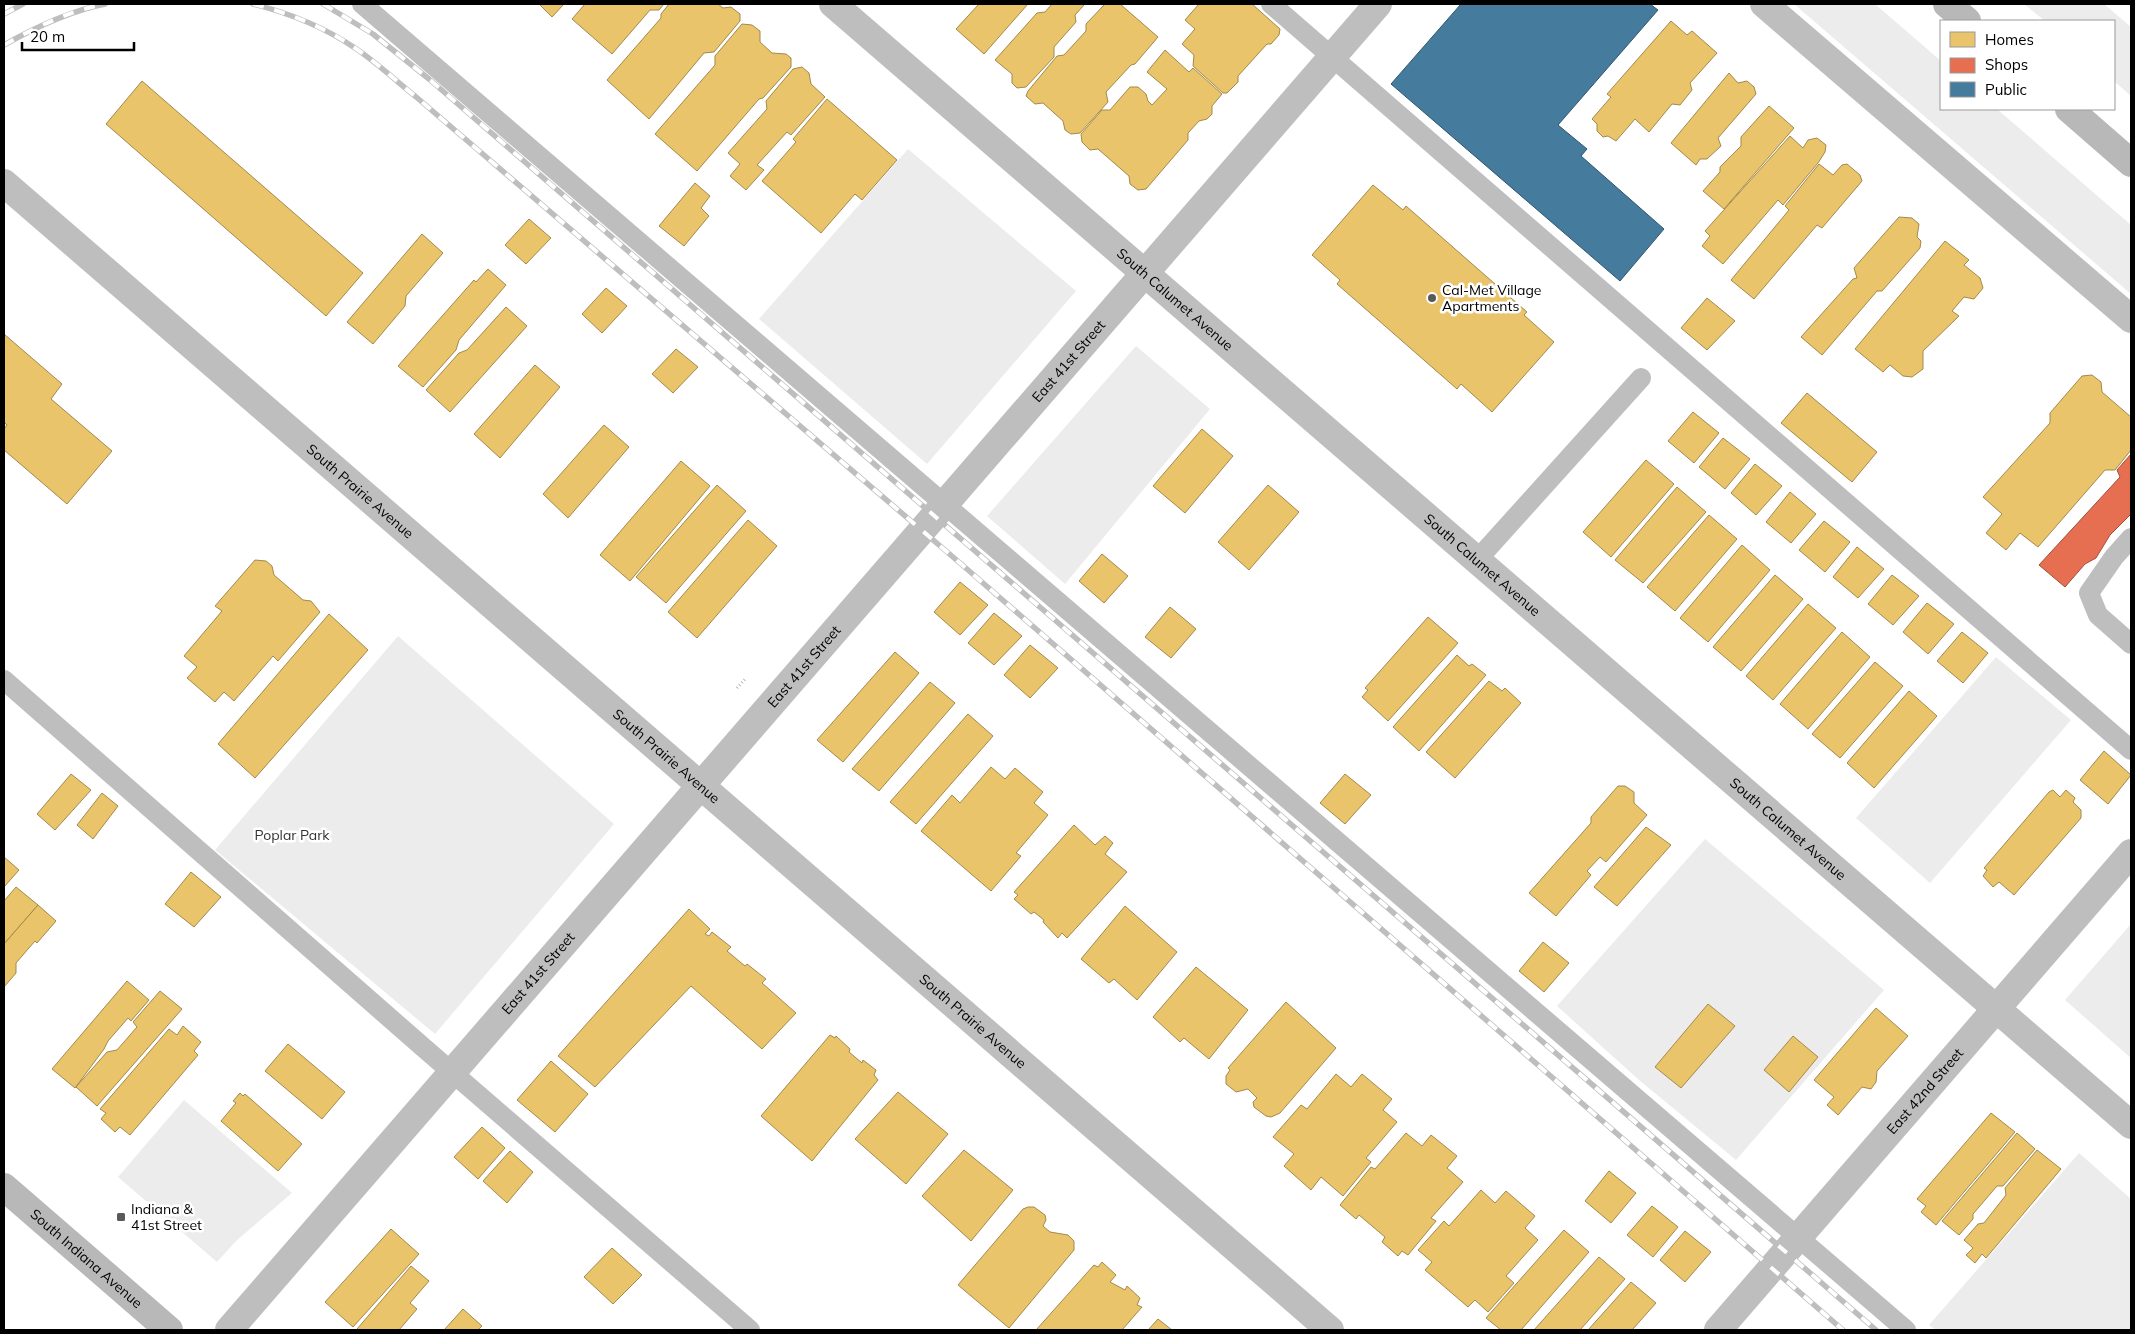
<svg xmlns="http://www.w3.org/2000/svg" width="2135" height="1334" font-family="Mulish,sans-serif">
  <rect width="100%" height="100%" fill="#fff"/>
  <g fill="#ececec">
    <path d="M1794,4H1875L1941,61V109H1997L2131,225V294Z"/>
    <path d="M2024,4H2104L2131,27V96L2114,81V21H2045Z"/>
    <path d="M908,149L1076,291L927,464L759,319Z"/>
    <path d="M1136,346L1210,409L1065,584L987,516Z"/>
    <path d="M398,636L614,824L435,1034L215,850Z"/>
    <path d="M1996,657L2071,720L1930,883L1856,818Z"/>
    <path d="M1705,839L1884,990L1736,1160L1639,1080L1557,1006Z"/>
    <path d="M2131,924V1058L2065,1000Z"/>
    <path d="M184,1100L292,1193L236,1241L217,1262L118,1177Z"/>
    <path d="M2079,1153L2131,1199V1330H1936L1929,1325Z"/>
  </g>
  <g fill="#e9c46a" stroke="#a3894a">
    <path d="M539,4H564L552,17Z"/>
    <path d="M585,4H664L659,10H650L612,54L572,19Z"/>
    <path d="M669,4H718L723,8L731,7L740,14V21L714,52L704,53L649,119L607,80L661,18V14Z"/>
    <path d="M979,4H1028L984,54L956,29Z"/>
    <path d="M1052,4H1085L1075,15L1076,22L1054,47V57L1026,87L1017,88L1012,83V74L995,60L1037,13L1045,12Z"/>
    <path d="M1105,4H1120L1158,37L1135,64L1131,65L1106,92L1108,102L1080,133L1071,134L1065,130L1063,121L1043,103L1035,104L1026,96L1028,91L1057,56L1064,55L1086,31V24Z"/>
    <path d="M1199,4H1252L1280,29L1279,35L1271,44H1267L1238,76V82L1227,93H1223L1193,66L1194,55L1182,44L1195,29L1185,20Z"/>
    <path d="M1671,21L1687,35L1692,31L1717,53L1690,83L1692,90L1680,105L1672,104L1649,132L1635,119L1616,141L1608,136L1603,137L1597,131V124L1592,119L1611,97L1607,94Z"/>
    <path d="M742,24L752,25L760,31V42L772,53L786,54L791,58V67L763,98L759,99L697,171L655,134L715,65V56Z"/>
    <path d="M1165,50L1189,72L1193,68L1222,94L1212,106V114L1207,119L1199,121L1188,133V140L1146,189L1138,190L1130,184L1129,176L1098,149L1090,150L1082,142L1081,134L1102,110H1110L1130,87H1138L1146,94L1148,101L1152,105L1167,89L1147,72Z"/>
    <path d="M802,67L809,73L811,84L825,97L791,135L787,132L757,165L764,170L746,190L730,176L740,164L728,153L767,109L766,101L793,69Z"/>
    <path d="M1729,73L1738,83L1747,81L1754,87L1756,94L1718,138L1721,146L1707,159H1700L1696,165L1671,143Z"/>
    <path d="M142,81L363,273L326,316L106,124Z"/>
    <path d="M827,99L897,160L862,200L855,194L821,233L762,181L796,142L793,139Z"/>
    <path d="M1769,106L1794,128L1724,209L1703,191L1720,172V167L1741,146V137Z"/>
    <path d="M1790,136L1803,148L1808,140L1817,138L1826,145L1825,152L1818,163L1783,205L1778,200L1723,264L1702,246L1710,236L1705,231Z"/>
    <path d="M1819,164L1833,175L1842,165L1847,164L1860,175L1862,181L1822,228L1817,225L1754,299L1731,280L1789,210L1785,206Z"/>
    <path d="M695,183L710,196L701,208L709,216L684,246L659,226Z"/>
    <path d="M1373,185L1403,210L1406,206L1527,312L1524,315L1554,342L1492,412L1461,384L1457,389L1337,284L1340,280L1312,255Z"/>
    <path d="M1899,217L1912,218L1919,224L1917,237L1921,241L1920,248L1882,291H1877L1822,355L1801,337L1853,279L1857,278L1854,268Z"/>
    <path d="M529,219L551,238L526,264L505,245Z"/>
    <path d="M422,234L443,253L406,296L405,306L373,344L347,322Z"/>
    <path d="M1945,241L1969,260L1964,265L1980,278L1983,288L1974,299L1964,297L1952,311L1959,316L1923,351V369L1912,377L1903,376L1890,365L1883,372L1855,349Z"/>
    <path d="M488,269L506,285L459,340L456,350L423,387L398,366L474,280L476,282Z"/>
    <path d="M606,288L627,306L602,333L582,314Z"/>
    <path d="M1707,298L1735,321L1707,350L1681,328Z"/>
    <path d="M506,307L527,326L450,412L426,390L459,353L467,350Z"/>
    <path d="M4,334L62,384L51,399L112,451L67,504L4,450V429L7,425L4,422Z"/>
    <path d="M676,349L698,367L673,393L652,374Z"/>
    <path d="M535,365L560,387L500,458L474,434Z"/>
    <path d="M2092,375L2101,382L2102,392L2131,417V450L2115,470H2105L2038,547L2020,533L2006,550L1986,533L2002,514L1983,497L2050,423V413L2082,376Z"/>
    <path d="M1807,393L1877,452L1852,482L1781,423Z"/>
    <path d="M1693,412L1719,433L1694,463L1668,441Z"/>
    <path d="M604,425L629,447L568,518L543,494Z"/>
    <path d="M1202,429L1233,456L1185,513L1153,486Z"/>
    <path d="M1723,438L1750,459L1725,489L1699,467Z"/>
    <path d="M1646,460L1674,484L1611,557L1583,532Z"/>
    <path d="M681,461L710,486L630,581L600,555Z"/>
    <path d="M1755,464L1782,486L1756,515L1731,493Z"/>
    <path d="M717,485L746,511L666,603L636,577Z"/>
    <path d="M1268,485L1299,512L1249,570L1218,542Z"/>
    <path d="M1677,487L1706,512L1643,583L1615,560Z"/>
    <path d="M1790,492L1816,514L1791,543L1766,522Z"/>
    <path d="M1709,515L1737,539L1675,611L1647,587Z"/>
    <path d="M748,520L777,546L697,638L668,612Z"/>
    <path d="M1824,521L1850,542L1825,572L1799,550Z"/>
    <path d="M1742,545L1770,570L1708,642L1680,618Z"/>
    <path d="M1857,547L1884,569L1858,598L1833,577Z"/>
    <path d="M1102,554L1128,576L1104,603L1079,581Z"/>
    <path d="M255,560L266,561L272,566L274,575L303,600L311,601L320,612L278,661L273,656L234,701L224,692L215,702L187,678L197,667L184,656L222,611L215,606Z"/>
    <path d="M1775,575L1803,599L1741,671L1713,647Z"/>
    <path d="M1892,575L1919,596L1893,625L1868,604Z"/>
    <path d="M960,582L988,605L960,635L934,612Z"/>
    <path d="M1927,603L1954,624L1928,654L1903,632Z"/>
    <path d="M1808,604L1836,628L1773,700L1746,676Z"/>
    <path d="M1170,607L1196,629L1171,658L1145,637Z"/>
    <path d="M994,613L1022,636L994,665L968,643Z"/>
    <path d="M329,614L368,650L255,778L218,744Z"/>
    <path d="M1428,617L1458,643L1388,721L1362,697L1368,690L1365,688Z"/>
    <path d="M1842,632L1870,657L1808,729L1780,704Z"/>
    <path d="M1962,632L1988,653L1963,683L1937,661Z"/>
    <path d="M1030,645L1058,668L1030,698L1004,675Z"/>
    <path d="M895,652L919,673L843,762L817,740Z"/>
    <path d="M1457,655L1469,666L1472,664L1486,675L1419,751L1393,727Z"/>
    <path d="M1875,662L1903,686L1840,758L1812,734Z"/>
    <path d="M1489,681L1502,691L1505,688L1521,703L1455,778L1426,752Z"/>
    <path d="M930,682L955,703L879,791L852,769Z"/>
    <path d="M1909,691L1937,716L1874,788L1847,763Z"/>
    <path d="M968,714L993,736L916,824L890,802Z"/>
    <path d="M2104,751L2131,775L2108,804L2080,780Z"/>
    <path d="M991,767L1005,779L1015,768L1043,792L1034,803L1048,815L1016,853L1021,856L991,891L921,831L952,795L960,803Z"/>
    <path d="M71,774L91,790L55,830L37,814Z"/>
    <path d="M1345,774L1371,795L1345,824L1320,803Z"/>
    <path d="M1618,786H1625L1634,792V803L1647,815L1606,862L1600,857L1587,871L1591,875L1556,916L1529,893L1591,823V817Z"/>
    <path d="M2053,790L2060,797L2066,790L2075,798L2073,802L2081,810V818L2014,895L1999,882L1993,887L1983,876L1987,870L1984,868L2049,792Z"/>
    <path d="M102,793L118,806L93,839L77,825Z"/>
    <path d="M1074,825L1095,845L1105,836L1113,843L1105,854L1127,872L1067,938L1062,933L1058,938L1043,922L1044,920L1034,912L1031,914L1014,899L1018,895L1014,892Z"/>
    <path d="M1646,827L1671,845L1617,906L1594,887Z"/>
    <path d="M4,857L19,870L4,887Z"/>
    <path d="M191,872L221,897L194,927L165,904Z"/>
    <path d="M16,887L38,905L4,944V901Z"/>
    <path d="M38,905L56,921L37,943L35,941L16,963V973L4,987V944Z"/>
    <path d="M1125,906L1177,952L1137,1000L1114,979L1109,983L1081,959Z"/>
    <path d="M689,909L710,929L705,934L709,936L712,932L731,947L727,951L745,966L747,964L766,979L762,983L796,1013L762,1049L691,986L595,1087L558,1056Z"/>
    <path d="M1543,942L1569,963L1544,992L1519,971Z"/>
    <path d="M1196,967L1248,1010L1209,1059L1184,1038L1180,1042L1153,1017Z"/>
    <path d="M127,981L149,1000L131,1021L128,1018L108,1041L104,1049L75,1088L52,1069Z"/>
    <path d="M160,991L182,1009L97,1106L76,1087L107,1052L117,1050L137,1027L133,1022Z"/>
    <path d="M1286,1002L1336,1048L1280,1113L1271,1117L1266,1116L1254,1107L1253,1102L1257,1098L1248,1089L1236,1092L1226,1084V1076L1230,1070L1228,1068Z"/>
    <path d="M1708,1004L1735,1026L1681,1088L1655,1067Z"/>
    <path d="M1876,1008L1908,1036L1877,1071L1876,1082L1871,1089L1862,1087L1838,1115L1827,1105L1834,1097L1814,1080Z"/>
    <path d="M183,1026L201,1042L194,1051L198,1055L130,1135L120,1127L115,1132L101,1119L106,1113L100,1109L169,1029L177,1035Z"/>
    <path d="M830,1035L835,1038L836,1036L850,1049L849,1052L862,1063L863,1060L876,1070L874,1075L878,1080L812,1161L761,1116Z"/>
    <path d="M1793,1036L1818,1057L1789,1092L1764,1070Z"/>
    <path d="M288,1044L345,1092L322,1119L265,1071Z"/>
    <path d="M551,1061L588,1094L555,1132L517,1100Z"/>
    <path d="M1336,1074L1351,1087L1362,1074L1392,1099L1383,1110L1397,1122L1366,1158L1371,1162L1343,1196L1321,1177L1311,1190L1284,1166L1294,1154L1273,1137L1301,1105L1307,1109Z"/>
    <path d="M898,1092L948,1134L906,1184L855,1139Z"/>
    <path d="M240,1093L243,1096L245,1094L302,1144L278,1171L221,1121L236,1103L233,1101Z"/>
    <path d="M1991,1113L2015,1132L1936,1225L1921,1212L1926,1206L1917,1199Z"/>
    <path d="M482,1127L505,1148L478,1179L454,1157Z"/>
    <path d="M1406,1133L1422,1146L1431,1135L1457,1156L1447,1168L1463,1182L1431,1218L1436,1221L1408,1255L1402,1251L1398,1256L1382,1242L1385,1237L1359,1215L1356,1219L1340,1205L1371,1167L1375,1169Z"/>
    <path d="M2017,1133L2035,1149L2003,1186H1997L1973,1214V1219L1959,1235L1942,1221Z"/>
    <path d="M964,1150L1013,1190L971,1241L922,1196Z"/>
    <path d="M2037,1150L2061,1169L1986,1258L1982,1254L1975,1263L1966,1255L1973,1248L1964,1240L1978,1224L1984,1223L2006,1195L2005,1188Z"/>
    <path d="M510,1151L533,1172L507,1203L483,1181Z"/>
    <path d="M1609,1171L1636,1193L1611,1223L1585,1201Z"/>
    <path d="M1481,1190L1495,1203L1506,1191L1535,1216L1525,1228L1538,1240L1506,1276L1514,1283L1488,1312L1475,1300L1468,1307L1425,1270L1432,1262L1418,1250L1444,1221L1449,1226Z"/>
    <path d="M1652,1206L1678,1227L1653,1257L1627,1235Z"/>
    <path d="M1028,1207H1034L1045,1215L1046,1220L1043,1226L1050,1232L1068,1235L1074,1241V1250L1009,1328L958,1285L1023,1209Z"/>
    <path d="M391,1229L419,1254L353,1327L325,1302Z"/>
    <path d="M1564,1230L1589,1252L1521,1330H1501L1486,1318Z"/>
    <path d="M1685,1231L1711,1252L1685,1282L1660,1260Z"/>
    <path d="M612,1248L642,1275L613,1304L584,1277Z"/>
    <path d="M1599,1257L1625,1279L1580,1330H1534Z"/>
    <path d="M1102,1262L1116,1275L1110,1282L1125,1290L1127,1286L1140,1298L1137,1305L1142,1307L1122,1330H1036L1094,1265L1098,1267Z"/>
    <path d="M411,1266L429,1281L410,1303L417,1309L399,1330H359L357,1329Z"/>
    <path d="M1631,1282L1656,1303L1632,1330H1588Z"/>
    <path d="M463,1309L482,1326L478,1330H444Z"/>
    <path d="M1158,1319L1172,1330H1148Z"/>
  </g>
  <path fill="#e76f51" stroke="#a24e39" d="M2131,454V514L2110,535L2096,558L2085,564L2065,587L2039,565L2120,477L2117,470Z"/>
  <path fill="#457b9d" stroke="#30566e" d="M1461,4H1650L1658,10L1558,125L1587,149L1581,156L1664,229L1620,281L1391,84Z"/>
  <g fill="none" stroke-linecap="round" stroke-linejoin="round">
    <path stroke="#b9b9b9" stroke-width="3" stroke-dasharray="1 2.5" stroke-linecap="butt" d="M737,688L746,678"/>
    <g stroke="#bebebe" stroke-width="20">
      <path d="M362,4L1906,1330"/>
      <path d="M1271,4L2131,750"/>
      <path d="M2131,538L2114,557L2089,593L2098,615L2131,644"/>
      <path d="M1477,560L1641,378"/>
      <path d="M4,680L424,1048L750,1330"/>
    </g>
    <g stroke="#bebebe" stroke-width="28">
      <path id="s1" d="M833,4L2131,1125"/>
      <path d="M1764,4L2131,319"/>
      <path id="s2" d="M4,183L1330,1330"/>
      <path id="s3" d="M229,1330L1378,4"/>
      <path id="s4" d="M1718,1330L2131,853"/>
    </g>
    <g stroke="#b8b8b8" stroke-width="28">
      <path d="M1947,4L1967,21"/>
      <path d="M2069,109L2131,163"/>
      <path id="s5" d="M4,1187L169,1330"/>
    </g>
    <g stroke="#bebebe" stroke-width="5.5">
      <g id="rail">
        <path d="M253,4C289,13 324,27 355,48C376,62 395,80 415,96L960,563L1843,1330"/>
        <path d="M323,4L373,34L429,79L1876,1330"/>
        <path d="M4,14L23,4"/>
        <path d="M4,45C36,27 69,11 105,4"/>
      </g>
    </g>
    <use href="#rail" stroke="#fff" stroke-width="4" stroke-dasharray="11" stroke-linecap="butt"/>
  </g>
  <g fill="#595959" stroke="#fff" stroke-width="2">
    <circle cx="1432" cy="298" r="5"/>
    <rect x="116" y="1212" width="10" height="10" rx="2.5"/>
  </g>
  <g text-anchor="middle" stroke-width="5" stroke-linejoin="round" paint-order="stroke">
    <g font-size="14" fill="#000" stroke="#fff" text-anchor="start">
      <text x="1442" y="295">Cal-Met Village<tspan x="1442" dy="16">Apartments</tspan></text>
      <text x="131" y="1214">Indiana &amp;<tspan x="131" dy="16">41st Street</tspan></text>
    </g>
    <g font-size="14" fill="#000" stroke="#fff">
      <text dy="5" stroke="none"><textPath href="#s1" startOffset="452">South Calumet Avenue</textPath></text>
      <text dy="5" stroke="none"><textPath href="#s3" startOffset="1282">East 41st Street</textPath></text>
      <text dy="5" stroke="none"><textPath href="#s2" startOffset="471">South Prairie Avenue</textPath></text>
      <text dy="5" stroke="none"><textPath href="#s1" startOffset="858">South Calumet Avenue</textPath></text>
      <text dy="5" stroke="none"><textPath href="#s3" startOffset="878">East 41st Street</textPath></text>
      <text dy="5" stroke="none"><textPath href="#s2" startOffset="876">South Prairie Avenue</textPath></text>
      <text dy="5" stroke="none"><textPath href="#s1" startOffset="1262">South Calumet Avenue</textPath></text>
      <text dy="5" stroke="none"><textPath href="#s3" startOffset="472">East 41st Street</textPath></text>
      <text dy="5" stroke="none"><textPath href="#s2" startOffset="1281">South Prairie Avenue</textPath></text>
      <text dy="5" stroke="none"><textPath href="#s4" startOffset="316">East 42nd Street</textPath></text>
      <text dy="5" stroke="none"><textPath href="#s5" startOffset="109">South Indiana Avenue</textPath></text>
    </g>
    <g font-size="14" fill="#333" stroke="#fff">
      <text x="292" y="840">Poplar Park</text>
    </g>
  </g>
  <rect width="2135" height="1334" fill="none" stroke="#000000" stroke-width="10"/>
  <rect x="1940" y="20" width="175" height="90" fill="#ffffff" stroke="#999999"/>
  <rect x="1950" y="32" width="25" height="15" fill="#e9c46a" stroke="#999999"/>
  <text x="1985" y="45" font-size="15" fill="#000000">Homes</text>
  <rect x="1950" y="58" width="25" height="15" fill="#e76f51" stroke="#999999"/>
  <text x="1985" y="70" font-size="15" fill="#000000">Shops</text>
  <rect x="1950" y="82" width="25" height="15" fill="#457b9d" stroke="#999999"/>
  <text x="1985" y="95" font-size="15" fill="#000000">Public</text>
  <path d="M22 42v8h112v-8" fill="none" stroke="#000000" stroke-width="2.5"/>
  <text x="30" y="42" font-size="15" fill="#000000" stroke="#ffffff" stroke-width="4" paint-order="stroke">20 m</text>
</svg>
